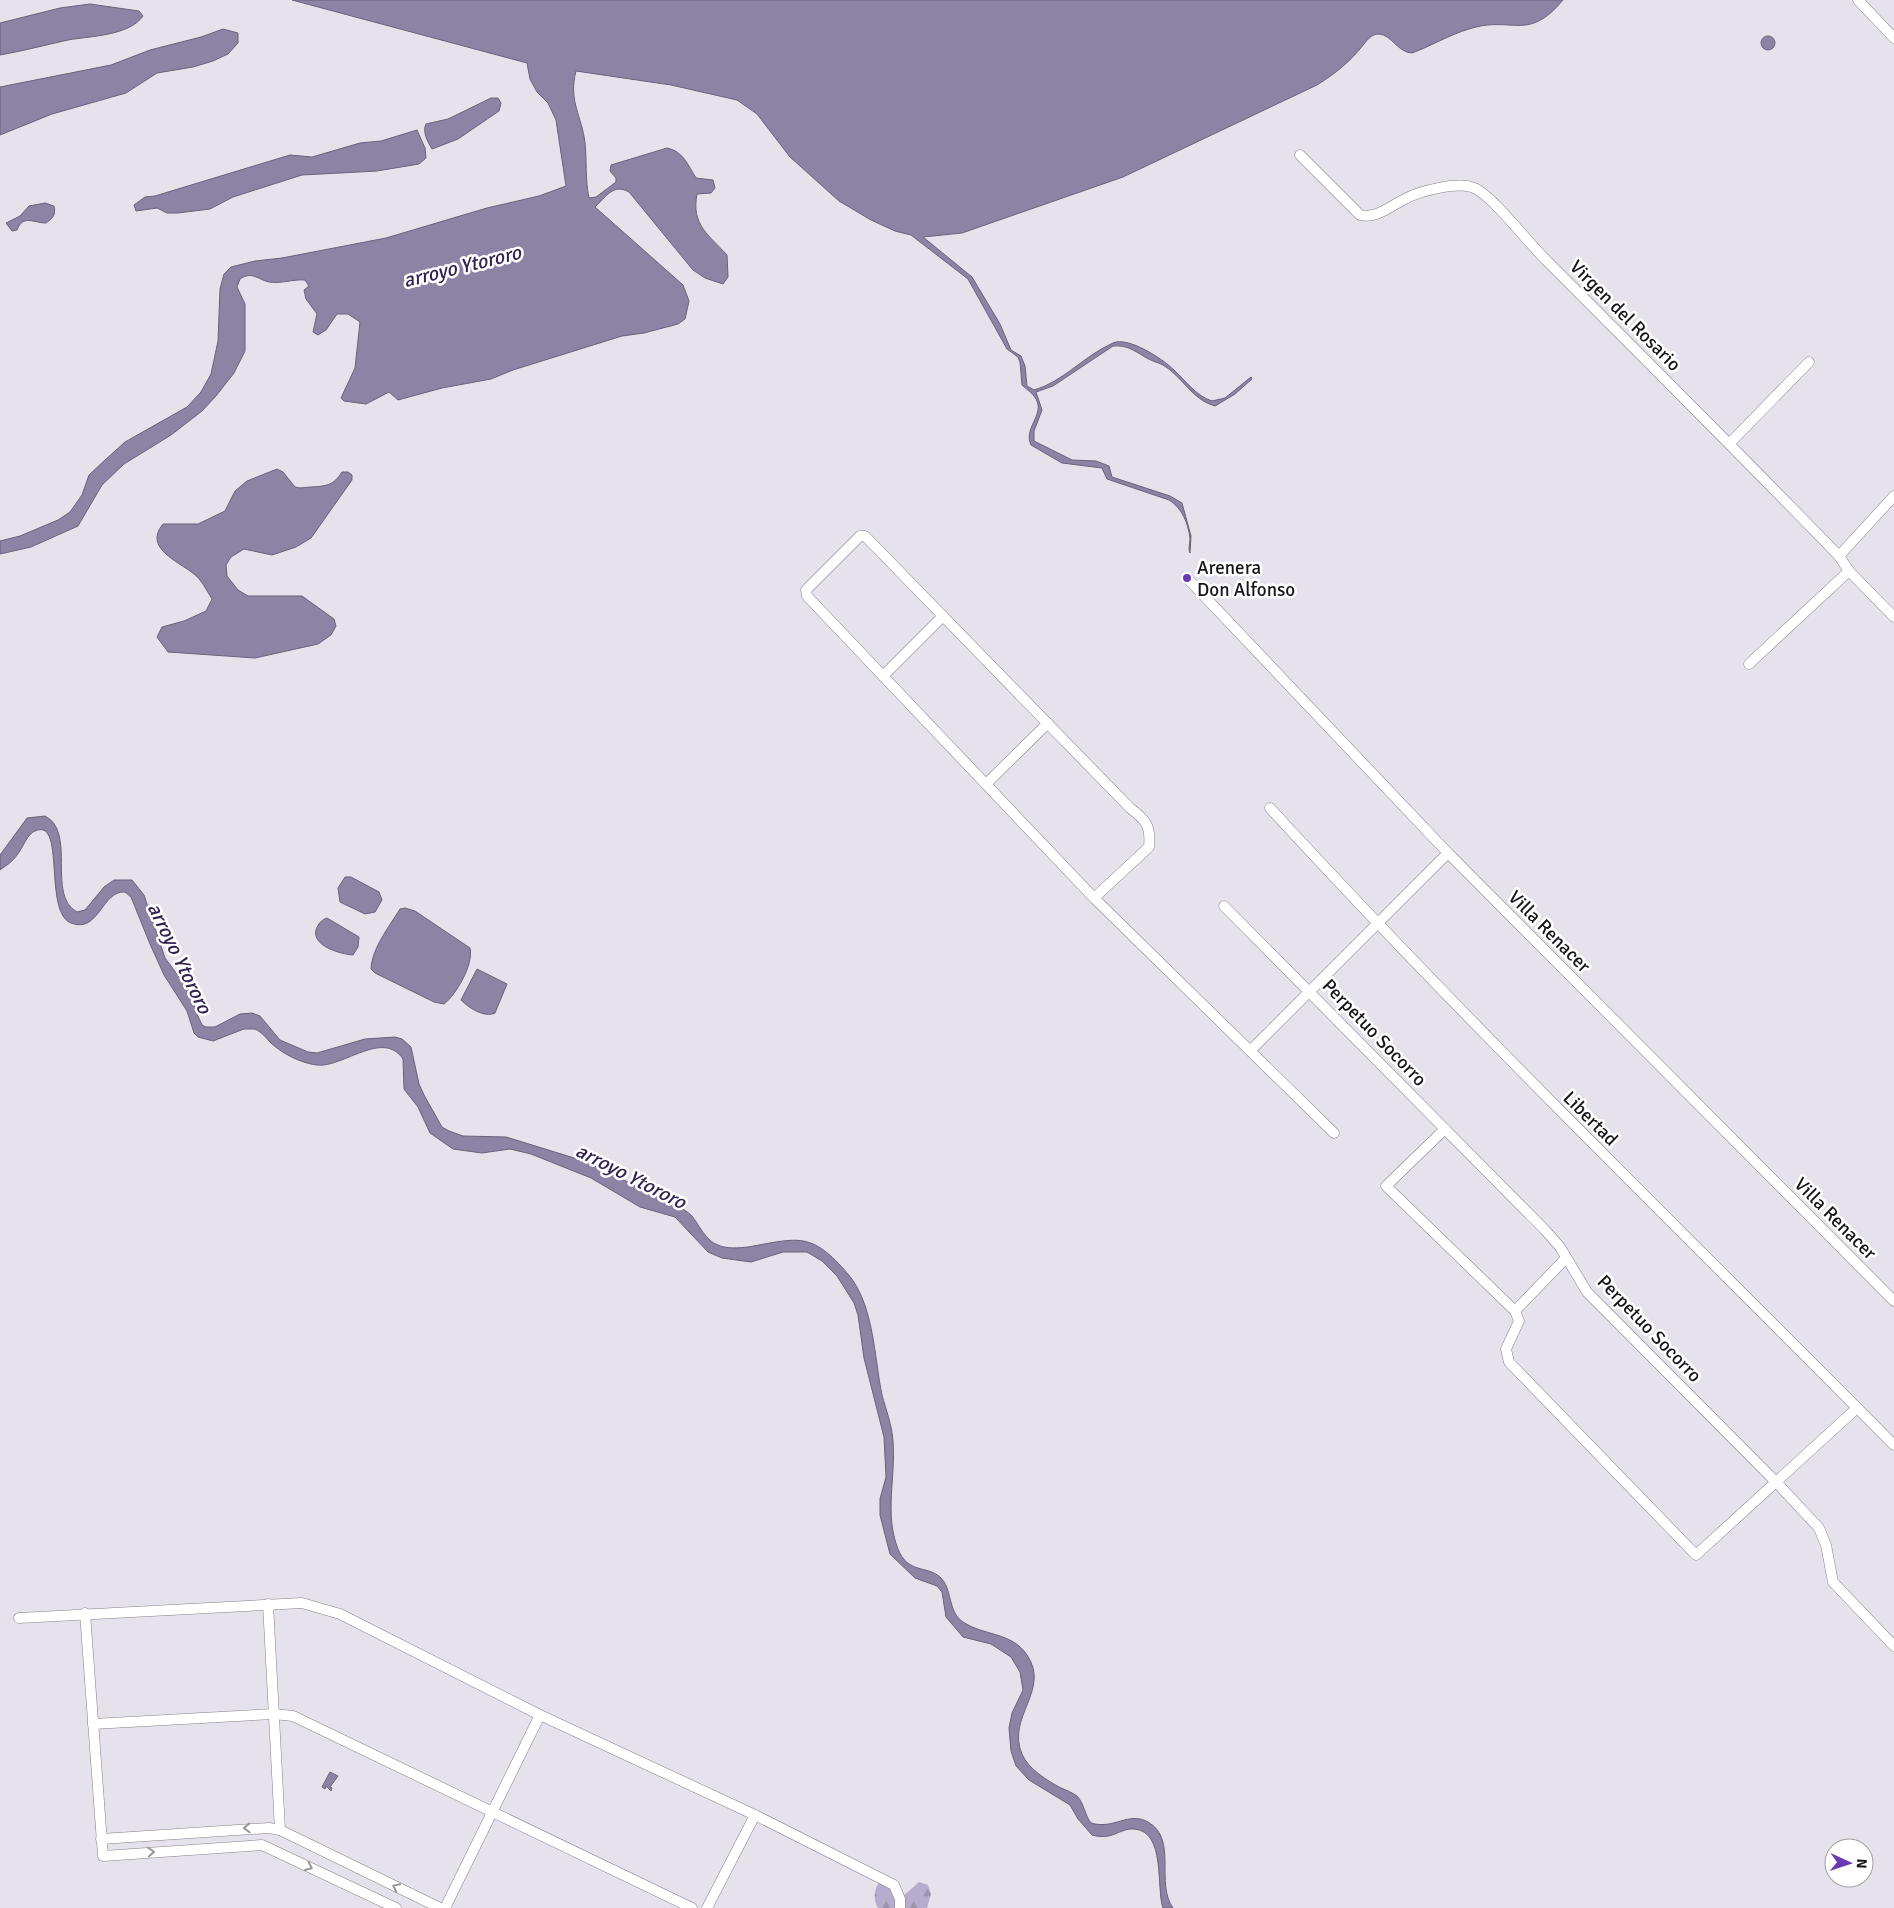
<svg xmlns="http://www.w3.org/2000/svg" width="1894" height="1908" font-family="Signika,sans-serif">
  <defs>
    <pattern id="forest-firs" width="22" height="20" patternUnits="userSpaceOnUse" patternTransform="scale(1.25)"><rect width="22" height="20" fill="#b6accd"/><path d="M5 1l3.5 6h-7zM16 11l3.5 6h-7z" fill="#9c93af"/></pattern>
  </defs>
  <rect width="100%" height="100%" fill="#e5e2eb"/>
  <path fill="url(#forest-firs)" d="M886,1875L898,1882L902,1897L919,1882L928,1885L931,1894L927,1908H878C871,1896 876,1883 886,1875Z"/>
  <g fill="#8d83a5" stroke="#69627b">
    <path d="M292,0H1563C1527,43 1513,15 1469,29C1449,35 1431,46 1412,53C1397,52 1392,35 1379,34C1372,34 1368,39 1364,44C1350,62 1336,73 1317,85L1123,177L962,233L923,237L972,277L1000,324L1011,350L1021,356L1025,366L1027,386L1034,390C1063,382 1085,355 1113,343C1128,336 1163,359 1174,370C1186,381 1196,396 1212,401L1225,398L1251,377L1252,379L1235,394L1215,406C1192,400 1182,376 1163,365C1157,362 1151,361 1145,357C1133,350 1127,345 1113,346L1053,386L1036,392L1042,410L1034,431V441L1072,460L1096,461L1109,466L1112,477L1170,496L1182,503L1191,536L1190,553C1188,549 1190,543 1190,538C1188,523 1182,508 1169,500L1107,479L1102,468L1062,463L1031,445C1023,428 1045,415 1036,399C1033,393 1026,389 1022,385L1020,362L1018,357L1007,349L968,279L911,235L895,231L871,220L839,201L790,157L757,114L737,100L671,85L576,71C568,101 582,116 585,143C587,162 585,179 589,198L596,197L616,182V178L610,171L611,165L667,148C683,151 688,165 696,178L713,180L715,188L711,193L697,194C691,225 709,235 727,255L728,277L723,284L705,278L693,270L629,192C613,183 606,197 595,207L683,285L689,301L685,319L678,324L644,333L622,336L513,370L491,379L442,388L398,400L389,392L366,404L344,401L341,398L355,368L360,322L348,314H337L326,330L318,335L313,332L317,314L306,299L304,290L309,286L305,280C293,279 281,284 269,282C257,279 252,271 240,279L237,287L245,304V351L234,373L216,396L202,411L171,435L124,464L102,485L78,526L31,547L0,554V541L20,536L58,520L70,512L82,495L89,475L105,460L125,442L187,407L201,392L211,374L218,341L220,289L224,274L231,267L255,261L282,258L386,238L487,208L539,196L566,186L556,120L548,103L537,92L530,79L527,63Z"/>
    <path d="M90,4L139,11L143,16C129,36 90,36 68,40C45,45 23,51 0,55V23L60,8Z"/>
    <path d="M223,29L238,33V43L228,54L213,61L193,67L157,73L126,93L52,114L0,135V87L111,65L150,50L201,37Z"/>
    <circle cx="1768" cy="43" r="7"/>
    <path d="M491,98H498L501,103L499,111L458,139L432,149C428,142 422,132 426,124L448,119Z"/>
    <path d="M417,130L425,148L426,158L419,164L377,171L302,175L233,197L210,209L178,213H167L157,208L136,211L134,205L145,197L155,196L290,155L312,157L360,143L381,141Z"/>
    <path d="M45,203L54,206C56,215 53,218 46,223C34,223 23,214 17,230L12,231L6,223L20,216L29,206Z"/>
    <path d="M277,469L283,472L295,487C301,489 305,487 311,487C326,486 333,486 342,472H348L352,475V480L311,538L296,547L272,555L244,549L231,557L226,565L227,576L238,590L248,596H302L334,619L336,626L331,635L318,644L255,658L168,652L157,637L162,627L184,621L206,611L212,599C207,591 201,579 194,574C178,561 143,548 163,524H198L225,511L235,491L247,481Z"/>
    <path d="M45,816C77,832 46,895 77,912L85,910L104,887L114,880H132L144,895L165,958L191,993L196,1012L202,1025L206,1027H215L240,1014L252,1013L260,1016L280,1040L308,1052L317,1053L365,1039L395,1037L402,1039L411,1047L419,1084L424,1095L442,1127L449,1131L463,1136L506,1137L584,1161L678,1206C683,1209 688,1212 692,1216C699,1225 706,1241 718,1245C726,1249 739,1248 748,1247C799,1238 811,1231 848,1274C874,1305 874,1356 882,1395C886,1410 892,1425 893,1441C896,1477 884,1514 898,1549C908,1574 926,1565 940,1577C953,1589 947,1611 963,1622C984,1636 1012,1632 1027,1655C1051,1690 1006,1717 1022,1754C1028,1769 1048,1781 1061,1788C1066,1790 1073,1793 1077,1796C1084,1803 1085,1816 1091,1823C1114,1830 1128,1811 1148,1822C1178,1839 1155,1883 1173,1908H1163C1156,1888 1166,1831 1134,1829C1119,1828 1113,1841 1092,1835L1078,1819L1070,1805L1029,1780L1016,1766L1011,1751L1009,1728L1012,1713L1023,1690L1020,1672L1011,1657L991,1644L963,1637L946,1617L942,1592L937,1586L915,1578L890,1554L880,1515V1499L886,1477L884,1437L864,1358L858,1315L854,1303L837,1276L822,1261L807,1252H783L751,1262L722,1258L708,1252L675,1217L640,1207L591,1178L531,1154L510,1149L482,1153L453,1149L430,1133L418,1107L404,1089L403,1059C383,1029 343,1068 317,1065C301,1063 285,1055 272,1044C267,1039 262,1032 255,1029H244L213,1041L198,1037L194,1033L187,1011L164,975L150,944L131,897L125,892C102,890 99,934 71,923C43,912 66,817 35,831C27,834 23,848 17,855C12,862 7,865 0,870V855L27,818Z"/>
    <path d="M345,877H351L379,892L382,900L375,912L365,914L340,902L338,888Z"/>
    <path d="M405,908L415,911L470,948C474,964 456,995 444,1004L434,1002L375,973L371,969C372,948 389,927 400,909Z"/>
    <path d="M327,918L359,937L358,947L353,955C340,954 312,946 316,930C318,924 321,920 327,918Z"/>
    <path d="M477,969L507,984L495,1013C484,1018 469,1008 461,1000Z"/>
    <path d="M330,1772L338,1776L330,1787L332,1788L331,1791L326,1786L325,1789L322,1787Z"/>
  </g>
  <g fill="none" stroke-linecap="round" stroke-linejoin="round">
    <g stroke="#838189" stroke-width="11">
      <g id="minor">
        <path d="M1858,0L1894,38"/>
        <path d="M1300,155L1360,215C1377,219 1390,206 1405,199C1419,191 1459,181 1474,188C1492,195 1530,245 1546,260C1644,358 1742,456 1839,556L1849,571L1894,617"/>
        <path d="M1730,443L1809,362"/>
        <path d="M1839,556L1894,496"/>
        <path d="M1188,579L1448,853L1894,1301"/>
        <path d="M1749,664L1849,571"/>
        <path d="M883,676L943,616"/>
        <path d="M987,783L1048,723"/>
        <path d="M1270,808C1471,1027 1685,1234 1894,1445"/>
        <path d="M1094,898L1149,847C1151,826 1146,820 1130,808L865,536H860L806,590L807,596L1094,898L1334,1133"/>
        <path d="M1224,906L1545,1230L1560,1247L1587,1292L1776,1482L1819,1528L1826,1545L1833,1582L1894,1646"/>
        <path d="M1250,1051L1448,853"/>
        <path d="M1445,1129L1386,1186L1515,1311L1519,1321L1506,1349L1509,1362L1696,1555L1857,1408"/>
        <path d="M1515,1311L1565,1259"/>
        <path d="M268,1604L280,1830"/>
        <path d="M85,1613L103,1856L262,1845L396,1908"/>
        <path d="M19,1618L302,1603L340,1614L540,1715L755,1815L894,1885L900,1899V1908"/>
        <path d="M93,1724L274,1714L293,1716L692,1908"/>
        <path d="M101,1839L269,1828L280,1830L440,1908"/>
        <path d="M445,1908L540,1715"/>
        <path d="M707,1908L755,1815"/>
      </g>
    </g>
    <use href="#minor" stroke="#fff" stroke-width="10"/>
  </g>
  <defs><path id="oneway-chevron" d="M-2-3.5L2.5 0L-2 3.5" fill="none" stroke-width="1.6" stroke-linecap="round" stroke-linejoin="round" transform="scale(1.25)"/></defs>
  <g stroke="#969698">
    <use href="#oneway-chevron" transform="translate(247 1828) rotate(177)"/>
    <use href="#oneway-chevron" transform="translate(151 1852) rotate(-4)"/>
    <use href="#oneway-chevron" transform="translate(309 1867) rotate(25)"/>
    <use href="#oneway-chevron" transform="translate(396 1887) rotate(-154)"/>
  </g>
  <circle fill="#6c39b0" stroke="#fff" stroke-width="2" cx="1187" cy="578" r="5"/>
  <g text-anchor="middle" stroke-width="5" stroke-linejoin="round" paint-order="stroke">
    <g font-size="19" fill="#161519" stroke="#fff">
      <text transform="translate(1626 315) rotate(45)" y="7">Virgen del Rosario</text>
      <text transform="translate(1550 931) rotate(45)" y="7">Villa Renacer</text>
      <text transform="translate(1375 1032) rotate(46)" y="7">Perpetuo Socorro</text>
      <text transform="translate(1591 1118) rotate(45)" y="7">Libertad</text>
      <text transform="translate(1836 1218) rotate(45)" y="7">Villa Renacer</text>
      <text transform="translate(1650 1328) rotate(46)" y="7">Perpetuo Socorro</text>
    </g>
    <g font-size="19" fill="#161519" stroke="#fff" text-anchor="start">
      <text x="1197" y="574">Arenera<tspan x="1197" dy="22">Don Alfonso</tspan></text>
    </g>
    <g font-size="20" font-style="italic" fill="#33214f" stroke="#fff">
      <text transform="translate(462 266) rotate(-14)" y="7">arroyo Ytororo</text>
      <text transform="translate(180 958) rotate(64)" y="7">arroyo Ytororo</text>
      <text transform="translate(631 1176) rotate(27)" y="7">arroyo Ytororo</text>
    </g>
  </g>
  <g transform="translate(1849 1863) rotate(93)"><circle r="24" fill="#ffffff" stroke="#a2a1a3"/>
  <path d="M0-4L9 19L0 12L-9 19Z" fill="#6c39b0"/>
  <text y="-8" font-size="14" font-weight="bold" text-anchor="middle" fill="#161519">N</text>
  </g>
</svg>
